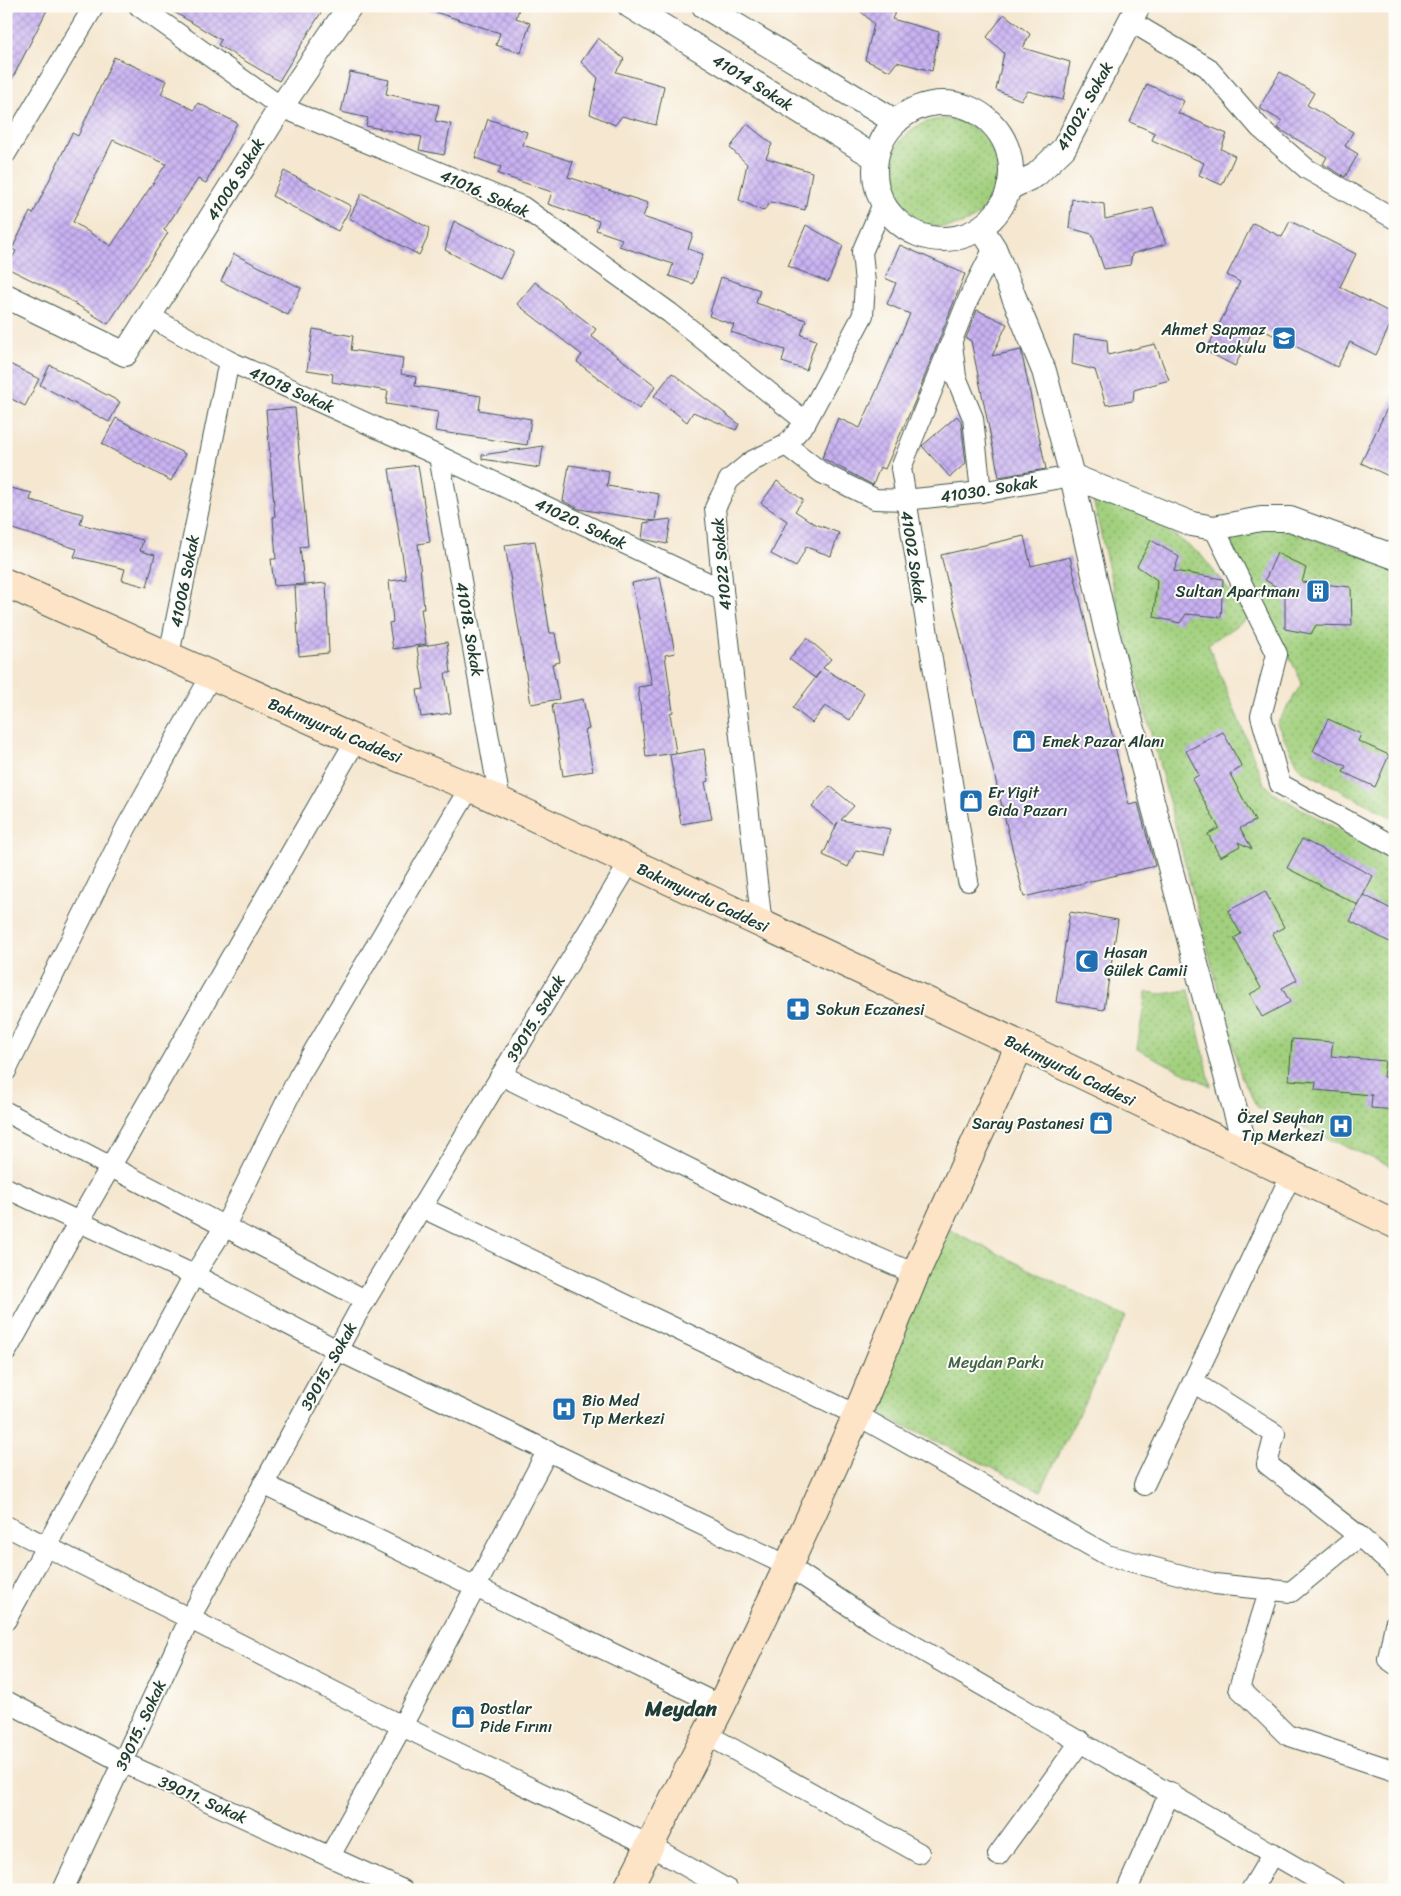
<svg xmlns="http://www.w3.org/2000/svg" width="1401" height="1896" font-family="Sriracha,sans-serif">
  <defs>
    <pattern id="grass-dots" width="8" height="8" patternUnits="userSpaceOnUse" patternTransform="scale(1.25)"><rect width="8" height="8" fill="#a2d07e"/><path d="M2 2h.1M6 6h.1" fill="none" stroke="#83aa68" stroke-width="1.8" stroke-linecap="round"/></pattern>
    <pattern id="building-cross-hatch" width="8" height="8" patternUnits="userSpaceOnUse" patternTransform="scale(1.25)"><rect width="8" height="8" fill="#cab2f3"/><path d="M0 0l8 8M0 8l8-8" fill="none" stroke="#a392c6"/></pattern>
  </defs>
  <rect width="100%" height="100%" fill="#fdfcf7"/>
  <filter id="ink" filterUnits="userSpaceOnUse"><feTurbulence type="fractalNoise" baseFrequency=".02" numOctaves="2"/><feDisplacementMap in="SourceGraphic" scale="10" xChannelSelector="R" yChannelSelector="G"/><feConvolveMatrix kernelMatrix="1 2 1 2 8 2 1 2 1" color-interpolation-filters="sRGB"/></filter>
  <filter id="wash" filterUnits="userSpaceOnUse"><feTurbulence type="fractalNoise" baseFrequency=".0096" numOctaves="4" result="noise"/><feDisplacementMap in="SourceGraphic" scale="20" xChannelSelector="R" yChannelSelector="G"/><feGaussianBlur stdDeviation="1.12" result="paint"/><feColorMatrix in="noise" values="0 0 0 0 0 0 0 0 0 0 0 0 0 0 0 0 0 1.4 0 .05"/><feComposite in="paint" operator="in"/></filter>
  <g filter="url(#wash)">
    <rect width="100%" height="100%" fill="#f5e7d0"/>
    <g fill="url(#grass-dots)" stroke="#608659">
      <circle cx="944" cy="173" r="54"/>
      <path d="M1090,486L1144,512L1201,555L1250,617L1208,644L1264,783L1275,794L1395,861V1168L1257,1107L1241,1076L1113,588Z"/>
      <path d="M1269,525L1395,565V819L1300,769L1277,724L1302,683L1262,600L1222,534Z"/>
      <path d="M1189,990L1211,1086L1137,1049L1146,992L1162,994Z"/>
      <path d="M946,1228L1126,1317L1041,1491L870,1410Z"/>
    </g>
    <g id="blocks">
      <g fill="url(#building-cross-hatch)" fill-rule="evenodd">
        <path d="M6,6H49L6,91Z"/>
        <path d="M164,6H325L279,81L218,45L221,40Z"/>
        <path d="M430,6H520L516,18L530,23L521,53L496,45L500,33L429,10Z"/>
        <path d="M855,6H898L892,19L939,32L932,71L897,62L890,71L865,60L874,24Z"/>
        <path d="M1004,14L1030,34L1023,48L1070,62L1063,100L1028,91L1021,100L996,90L1004,53L987,37Z"/>
        <path d="M598,38L624,59L616,72L664,86L656,125L622,116L615,125L590,114L598,78L581,62Z"/>
        <path d="M114,57L167,81L161,94L194,110L198,103L237,123L206,183L198,179L164,230L168,233L108,324L58,293L7,268L16,251L12,249L30,212L33,214L72,133L78,136ZM113,140L166,164L111,246L73,222Z"/>
        <path d="M350,72L389,80L386,94L439,105L435,121L451,124L444,155L419,150L422,137L366,126L368,118L341,112Z"/>
        <path d="M1280,72L1314,93L1307,105L1353,132L1345,146L1358,154L1345,177L1323,164L1327,157L1279,129L1278,128L1282,121L1259,108Z"/>
        <path d="M1147,84L1184,101L1178,113L1227,134L1221,149L1235,156L1222,185L1199,175L1204,163L1152,140L1155,133L1130,122Z"/>
        <path d="M488,119L527,132L523,145L573,162L568,177L648,203L643,217L693,234L688,249L703,254L693,284L669,276L673,264L619,246L622,239L596,230L599,221L548,204L552,192L498,174L501,167L475,158Z"/>
        <path d="M747,124L772,144L766,158L812,172L805,210L771,202L763,211L739,200L747,164L730,148Z"/>
        <path d="M284,171L351,206L338,231L272,196Z"/>
        <path d="M362,193L429,228L427,239L419,255L349,218Z"/>
        <path d="M1072,199L1104,204L1105,219L1153,208L1166,244L1132,254L1130,265L1104,269L1092,234L1069,228Z"/>
        <path d="M454,221L514,252L500,279L445,250Z"/>
        <path d="M1290,221L1356,254L1340,287L1395,315L1376,355L1350,342L1337,367L1255,326L1235,366L1206,351L1240,282L1227,275L1253,223L1282,237Z"/>
        <path d="M806,225L843,246L828,282L788,266Z"/>
        <path d="M900,245L965,274L915,401L885,469L880,467L873,485L822,458L838,418L860,428L910,314L887,304L896,283L885,278Z"/>
        <path d="M234,254L301,288L288,315L221,281Z"/>
        <path d="M721,277L760,290L756,303L806,320L801,335L816,340L806,370L782,362L785,350L731,332L734,325L709,316Z"/>
        <path d="M535,282L596,329L591,336L656,386L639,409L577,362L582,355L517,304Z"/>
        <path d="M977,310L1007,324L992,356L1021,350L1046,469L999,477L971,341L966,338Z"/>
        <path d="M313,329L353,336L351,350L403,358L401,374L416,377L415,386L481,396L479,410L531,419L527,445L435,431L438,412L386,404L388,391L332,382L333,374L307,370Z"/>
        <path d="M1074,335L1107,340L1108,355L1155,344L1169,380L1134,390L1133,401L1106,405L1095,370L1072,364Z"/>
        <path d="M6,362L39,379L25,406L6,396Z"/>
        <path d="M50,365L120,402L109,422L40,385Z"/>
        <path d="M672,373L739,424L736,430L693,412L687,422L654,396Z"/>
        <path d="M1395,392V479L1361,463Z"/>
        <path d="M295,408L308,546L300,547L304,584L274,586L271,559H276L273,517H275L266,410Z"/>
        <path d="M957,416L961,421L966,463L950,477L922,446Z"/>
        <path d="M116,418L185,454L171,481L102,444Z"/>
        <path d="M543,446L540,468L482,459V455Z"/>
        <path d="M418,465L430,542L418,544L424,609H421L426,644L393,649L389,623L393,622L389,581L406,579L389,469Z"/>
        <path d="M569,465L609,471L607,486L659,494L655,521L671,519L667,544L642,539L644,523L655,521L579,509L563,501Z"/>
        <path d="M777,481L803,500L795,511L813,523L839,533L831,556L806,547L796,567L771,554L787,521L761,503Z"/>
        <path d="M6,487L32,493L30,500L83,514L80,524L143,540L140,551L155,555L147,587L122,580L125,569L74,557L77,549L6,527Z"/>
        <path d="M1024,536L1031,566L1070,557L1129,805L1138,803L1155,866L1024,897L941,555Z"/>
        <path d="M1151,540L1179,557L1174,571L1223,579L1221,617L1186,614L1180,623L1154,617L1157,580L1137,566Z"/>
        <path d="M535,541L550,633H555L560,662L552,664L559,699L531,704L505,545Z"/>
        <path d="M1277,553L1306,568L1302,582L1351,587L1352,626L1316,625L1311,634L1285,629V592L1265,580Z"/>
        <path d="M660,577L675,653L665,655L673,712L670,713L676,753L646,757L638,687L652,685L632,583Z"/>
        <path d="M326,583L329,653L299,656L295,586Z"/>
        <path d="M807,638L831,659L823,668L864,693L850,720L825,706L812,723L793,708L820,672L815,678L789,659Z"/>
        <path d="M447,642L451,673H445L451,713L421,717L417,690L424,689L417,647Z"/>
        <path d="M583,699L589,729L585,730L593,771L563,776L552,705Z"/>
        <path d="M1328,719L1361,734L1358,741L1389,755L1375,787L1343,772L1346,766L1313,751Z"/>
        <path d="M1223,732L1242,767L1230,774L1255,821L1240,828L1252,849L1238,842L1240,846L1220,857L1208,834L1219,828L1192,779L1199,775L1186,751Z"/>
        <path d="M704,749L709,781L705,782L712,819L681,824L670,755Z"/>
        <path d="M830,786L854,806L841,820L890,829L884,855L856,850L848,867L823,855L838,822L835,826L812,807Z"/>
        <path d="M1302,839L1373,876L1358,905L1287,868Z"/>
        <path d="M1265,891L1284,927L1272,934L1297,980L1282,988L1290,1002L1262,1017L1250,994L1261,988L1234,938L1241,934L1228,911Z"/>
        <path d="M1364,895L1395,911V945L1350,921Z"/>
        <path d="M1070,912L1118,920L1104,1010L1056,1002Z"/>
        <path d="M1292,1039L1333,1042L1331,1056L1385,1061L1383,1077L1395,1078V1110L1371,1108L1372,1095L1315,1090L1316,1082L1289,1080Z"/>
      </g>
    </g>
  </g>
  <g filter="url(#ink)">
    <use href="#blocks" fill-opacity="0" stroke="#3f564b" stroke-width="1"/>
    <g fill="none" stroke-linecap="round" stroke-linejoin="round">
      <g stroke="#3f564b" stroke-width="22">
        <g id="minor">
          <path d="M139,6L281,107L523,207L670,313L806,422"/>
          <path d="M1130,21L1207,67L1260,128L1307,169L1395,219"/>
          <path d="M6,153L94,6"/>
          <path d="M149,316L229,361L439,456L723,590"/>
          <path d="M952,344L956,377L973,418L981,492"/>
          <path d="M786,445L822,473L875,499L905,500L981,492L1072,476"/>
          <path d="M439,456L500,801"/>
          <path d="M1214,528L1277,654L1261,716L1280,784L1395,847"/>
          <path d="M169,655L229,361"/>
          <path d="M968,881L901,468L968,300L994,248"/>
          <path d="M762,925L723,590L715,508L729,480L752,461L786,445L806,422L863,315L865,283L862,252L883,204"/>
          <path d="M6,1071L126,828L211,676"/>
          <path d="M501,1075L803,1225L915,1274"/>
          <path d="M6,1112L365,1300"/>
          <path d="M6,1188L194,1275L337,1350L788,1566L875,1623L1335,1890"/>
          <path d="M421,1207L857,1415L1107,1555L1215,1584L1291,1592L1359,1536"/>
          <path d="M6,1352L78,1223L356,740"/>
          <path d="M1193,1382L1275,1434L1267,1464L1359,1536L1395,1568"/>
          <path d="M263,1484L721,1706"/>
          <path d="M1144,1485L1291,1175"/>
          <path d="M6,1526L402,1726L649,1845L728,1890"/>
          <path d="M1270,1589L1239,1688L1287,1735L1395,1771"/>
          <path d="M6,1620L194,1275L224,1228L299,1076L470,787"/>
          <path d="M1395,1624L1388,1659L1395,1664"/>
          <path d="M6,1701L122,1762L403,1890"/>
          <path d="M706,1734L919,1853"/>
          <path d="M998,1855L1081,1741"/>
          <path d="M330,1856L402,1726L548,1450"/>
          <path d="M63,1890L190,1618L357,1314L630,862"/>
          <path d="M1127,1890L1170,1792"/>
          <path d="M1251,1890L1273,1853"/>
        </g>
      </g>
      <g stroke="#3f564b" stroke-width="26">
        <g id="tertiary">
          <path d="M630,6L876,158"/>
          <path d="M704,6L896,122"/>
          <circle cx="943" cy="171" r="68"/>
          <path d="M1009,188L1036,175L1064,148L1138,6"/>
          <path d="M981,228L994,248L1044,371L1072,476L1106,629L1247,1154"/>
          <path d="M6,296L125,354L281,107L350,6"/>
          <path d="M1072,476L1192,524L1214,528L1261,519H1290L1395,557"/>
        </g>
      </g>
      <g stroke="#3f564b" stroke-width="30">
        <g id="secondary">
          <path d="M6,583L356,740L470,787L1020,1045L1395,1224"/>
          <path d="M627,1890L721,1706L788,1566L857,1415L915,1274L1020,1045"/>
        </g>
      </g>
      <use href="#minor" stroke="#fff" stroke-width="20"/>
      <use href="#tertiary" stroke="#fff" stroke-width="24"/>
      <use href="#secondary" stroke="#fee4c6" stroke-width="28"/>
    </g>
  </g>
  <defs>
    <g id="school-square" transform="scale(1.25)"><rect x="-9" y="-9" width="18" height="18" rx="4" fill="#1f6fb2" stroke="#fdfcf7"/><path d="M0-5L7-2L0 1L-7-2ZM-4 1L0 2.5L4 1V4Q0 6-4 4Z" fill="#fff"/></g>
    <g id="building-square" transform="scale(1.25)"><rect x="-9" y="-9" width="18" height="18" rx="4" fill="#1f6fb2" stroke="#fdfcf7"/><path d="M-4-6H4V6H1V3H-1V6H-4ZM-2.5-4.3h1.7v1.8h-1.7ZM.8-4.3h1.7v1.8H.8ZM-2.5-1h1.7V.8h-1.7ZM.8-1h1.7V.8H.8Z" fill="#fff"/></g>
    <g id="shop-square" transform="scale(1.25)"><rect x="-9" y="-9" width="18" height="18" rx="4" fill="#1f6fb2" stroke="#fdfcf7"/><path d="M-5-2.5h2.3a2.7 3.5 0 0 1 5.4 0H5L5.5 6h-11ZM-1.5-2.5h3a1.5 2.3 0 0 0-3 0Z" fill="#fff"/></g>
    <g id="mosque-square" transform="scale(1.25)"><rect x="-9" y="-9" width="18" height="18" rx="4" fill="#1f6fb2" stroke="#fdfcf7"/><path d="M3.5-4.9A6 6 0 1 0 3.5 4.9A5 5 0 1 1 3.5-4.9Z" fill="#fff"/></g>
    <g id="pharmacy-square" transform="scale(1.25)"><rect x="-9" y="-9" width="18" height="18" rx="4" fill="#1f6fb2" stroke="#fdfcf7"/><path d="M-2-6h4v4h4v4h-4v4h-4v-4h-4v-4h4Z" fill="#fff"/></g>
    <g id="hospital-square" transform="scale(1.25)"><rect x="-9" y="-9" width="18" height="18" rx="4" fill="#1f6fb2" stroke="#fdfcf7"/><path d="M-5-5h3v3.5h4V-5h3V5h-3V1.5h-4V5h-3Z" fill="#fff"/></g>
  </defs>
  <g fill-rule="evenodd">
    <use href="#school-square" x="1284" y="338"/>
    <use href="#building-square" x="1318" y="591"/>
    <use href="#shop-square" x="1024" y="741"/>
    <use href="#shop-square" x="971" y="801"/>
    <use href="#mosque-square" x="1087" y="961"/>
    <use href="#pharmacy-square" x="798" y="1009"/>
    <use href="#shop-square" x="1101" y="1123"/>
    <use href="#hospital-square" x="1341" y="1126"/>
    <use href="#hospital-square" x="564" y="1409"/>
    <use href="#shop-square" x="463" y="1717"/>
  </g>
  <g text-anchor="middle" stroke-width="4" stroke-linejoin="round" paint-order="stroke">
    <g font-size="16" fill="#1f3d34" stroke="#fdfcf7">
      <text transform="translate(753 82) rotate(32)" y="6">41014 Sokak</text>
      <text transform="translate(1084 106) rotate(-61)" y="6">41002. Sokak</text>
      <text transform="translate(235 179) rotate(-58)" y="6">41006 Sokak</text>
      <text transform="translate(485 193) rotate(24)" y="6">41016. Sokak</text>
      <text transform="translate(292 389) rotate(24)" y="6">41018 Sokak</text>
      <text transform="translate(989 489) rotate(-9)" y="6">41030. Sokak</text>
      <text transform="translate(581 523) rotate(25)" y="6">41020. Sokak</text>
      <text transform="translate(914 557) rotate(81)" y="6">41002 Sokak</text>
      <text transform="translate(721 564) rotate(-95)" y="6">41022 Sokak</text>
      <text transform="translate(184 581) rotate(-79)" y="6">41006 Sokak</text>
      <text transform="translate(470 629) rotate(80)" y="6">41018. Sokak</text>
      <text transform="translate(335 730) rotate(23)" y="6">Bakımyurdu Caddesi</text>
      <text transform="translate(703 897) rotate(25)" y="6">Bakımyurdu Caddesi</text>
      <text transform="translate(535 1018) rotate(-59)" y="6">39015. Sokak</text>
      <text transform="translate(1070 1070) rotate(26)" y="6">Bakımyurdu Caddesi</text>
      <text transform="translate(328 1366) rotate(-61)" y="6">39015. Sokak</text>
      <text transform="translate(140 1725) rotate(-65)" y="6">39015. Sokak</text>
      <text transform="translate(203 1799) rotate(24)" y="6">39011. Sokak</text>
    </g>
    <g font-size="16" fill="#1f3d34" stroke="#fdfcf7" text-anchor="start">
      <text x="1266" y="335" text-anchor="end">Ahmet Sapmaz<tspan x="1266" dy="18">Ortaokulu</tspan></text>
      <text x="1300" y="597" text-anchor="end">Sultan Apartmanı</text>
      <text x="1042" y="747">Emek Pazar Alanı</text>
      <text x="988" y="798">Er Yigit<tspan x="988" dy="18">Gıda Pazarı</tspan></text>
      <text x="1104" y="958">Hasan<tspan x="1104" dy="18">Gülek Camii</tspan></text>
      <text x="816" y="1015">Sokun Eczanesi</text>
      <text x="1324" y="1123" text-anchor="end">Özel Seyhan<tspan x="1324" dy="18">Tıp Merkezi</tspan></text>
      <text x="1084" y="1129" text-anchor="end">Saray Pastanesi</text>
      <text x="582" y="1406">Bio Med<tspan x="582" dy="18">Tıp Merkezi</tspan></text>
      <text x="480" y="1714">Dostlar<tspan x="480" dy="18">Pide Fırını</tspan></text>
    </g>
    <g font-size="16" fill="#406246" stroke="#fdfcf7">
      <text x="996" y="1368">Meydan Parkı</text>
    </g>
    <g font-size="21" font-weight="bold" fill="#1f3d34" stroke="#fdfcf7">
      <text x="681" y="1716">Meydan</text>
    </g>
  </g>
  <rect width="1401" height="1896" fill="none" stroke="#fdfcf7" stroke-width="25"/>
</svg>
